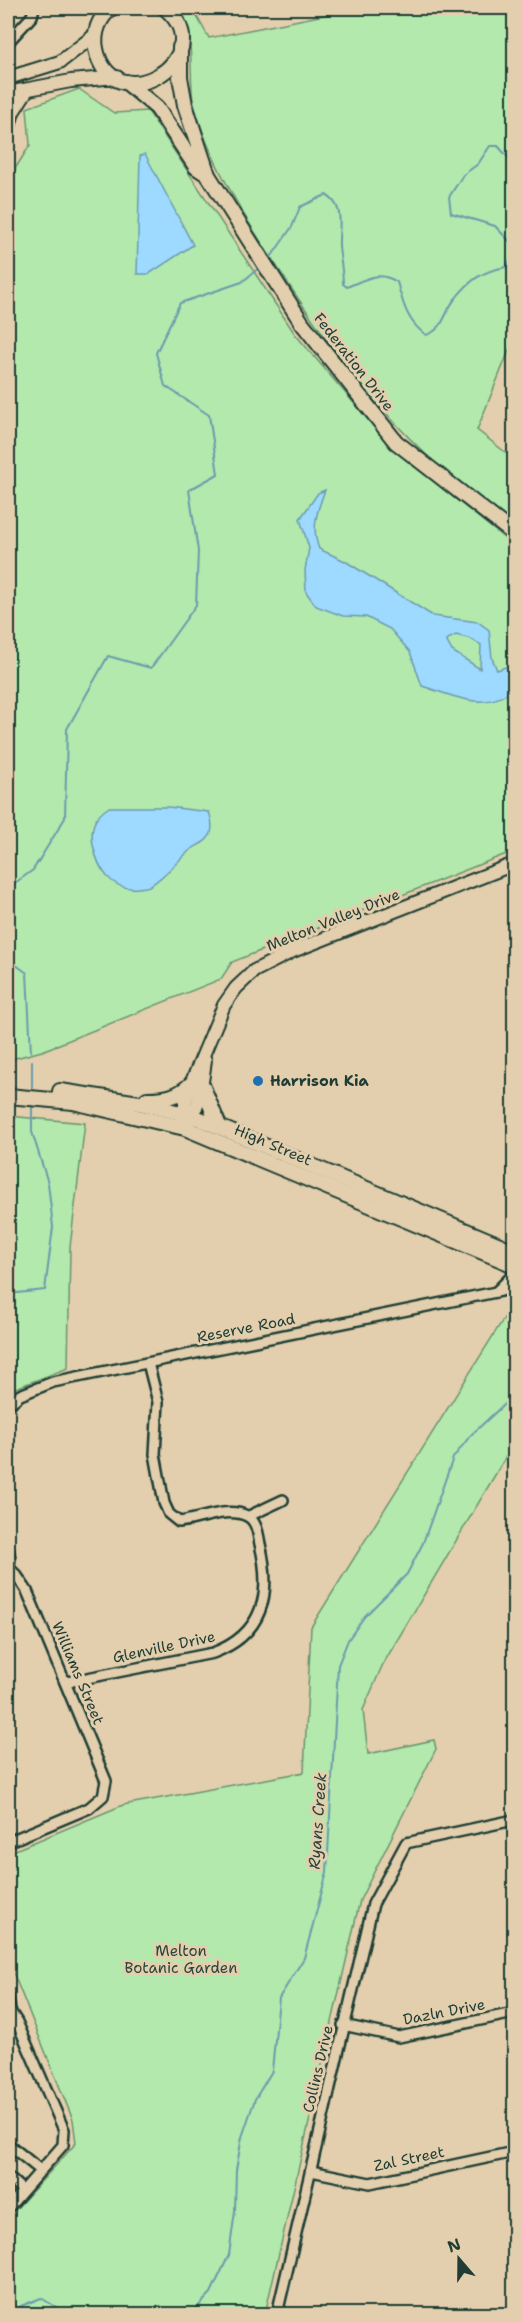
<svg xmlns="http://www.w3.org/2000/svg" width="522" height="2322" font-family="'Shantell Sans',sans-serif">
  <rect width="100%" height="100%" fill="#e3cfad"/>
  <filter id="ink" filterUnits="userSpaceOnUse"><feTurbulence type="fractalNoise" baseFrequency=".0167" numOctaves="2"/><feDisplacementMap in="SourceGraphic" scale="12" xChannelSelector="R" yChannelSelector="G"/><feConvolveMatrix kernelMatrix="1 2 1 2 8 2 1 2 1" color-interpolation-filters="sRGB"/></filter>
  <g filter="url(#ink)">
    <g fill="#b3e9ac" stroke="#699370" stroke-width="1.5">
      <path d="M179,8H192L209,38L359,8H514V338L477,430L514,459V524C412,459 339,363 274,262C248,223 221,179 204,135C200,124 196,112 193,100C189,78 195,23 179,8Z"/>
      <path d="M79,89L114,113L148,111L295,334L392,448L514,546V851L232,962L221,979L42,1051L8,1060V180L30,145L27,108Z"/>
      <path d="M8,1116L85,1123L70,1247L68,1368L8,1391Z"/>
      <path d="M514,1302V1443L383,1664L363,1710L368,1754L434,1740L436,1749L360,1900L265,2314H8V2218L76,2143L73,2120L8,1960V1853L123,1805L304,1772L311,1627Z"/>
    </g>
    <g fill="#9ed9ff" stroke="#6b9bae" stroke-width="1.5" fill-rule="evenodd">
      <path d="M145,154L193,245L149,274H137L140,156Z"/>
      <path d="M325,490C317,511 311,528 319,549L345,561L433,616L478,622L489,630L492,658L497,670L514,664V689C484,713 454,696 422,686L410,652L390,629L366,617L343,616L316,606L306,592L305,570L309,548L300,519L318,493ZM456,635L471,639L481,645L480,669L452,651L446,640Z"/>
      <path d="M109,807H168L209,812C212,819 214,832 208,838C204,844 194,846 189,851C177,862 165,876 151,885C147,888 142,887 138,888C111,891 98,869 93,845C90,827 94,817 109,807Z"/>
    </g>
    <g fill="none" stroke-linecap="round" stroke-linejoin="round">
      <g stroke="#6b9bae" stroke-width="2">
        <path d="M514,164L498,146H490L478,164L463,175L449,197L451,213L495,226L514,246"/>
        <path d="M269,260L292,227L300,207L326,195C346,206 338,229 339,246C340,259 343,271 343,284L347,287C366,279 378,270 397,282C403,303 407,322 426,335C445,329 444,312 455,299C470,280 482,271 506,267L514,253"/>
        <path d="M8,888L33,870L65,818L67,729L108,656L151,668L196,605L198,551L189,490L218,474L209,415L165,386L156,353L180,303L242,282L260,267"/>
        <path d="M8,959L27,973L31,1053"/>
        <path d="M32,1061V1095"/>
        <path d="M8,1294L45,1290L53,1227L48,1183L32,1132V1103"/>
        <path d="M17,2314L21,2306L41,2298L68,2314"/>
        <path d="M191,2314L211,2293L229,2255L235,2211L236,2170L242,2137L255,2099L272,2071L279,1998L304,1958L327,1872L338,1665L348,1640L364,1617L407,1574L423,1543L453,1458L470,1436L514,1395"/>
      </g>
      <g stroke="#1f3d34" stroke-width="14">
        <g id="minor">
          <path d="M9,41L32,16L34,8"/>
          <path d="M497,1291L514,1274"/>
          <path d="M8,1405L20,1395L53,1382L501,1291L514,1286"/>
          <path d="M249,1516L283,1500"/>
          <path d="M8,1547L10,1559L8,1568"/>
          <path d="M67,1682L213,1653C264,1634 272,1593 260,1544C258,1534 257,1521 247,1516C228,1506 199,1520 179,1522L169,1514L164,1503L155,1454L158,1402L148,1363"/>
          <path d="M8,1842L89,1808L103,1796L106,1781L27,1591L17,1576L8,1567"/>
          <path d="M8,1997L10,2011L17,2022L64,2130L63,2145L8,2208"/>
          <path d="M343,2025L399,2037L514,2013"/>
          <path d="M8,2144L39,2169"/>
          <path d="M311,2171L370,2183L514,2152"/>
          <path d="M8,2177L21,2189"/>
          <path d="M277,2314L373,1904L406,1843L514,1820"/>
          <path d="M511,2314L514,2313"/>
        </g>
      </g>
      <g stroke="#1f3d34" stroke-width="16">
        <g id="tertiary">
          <path d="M8,78L60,62L95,35"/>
          <path d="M8,93L71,81L117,77"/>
          <path d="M8,130L13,112L27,90"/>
          <path d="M184,1122L185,1103L191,1084L224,1005L236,988L254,971L293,951L514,864"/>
          <path d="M188,1124C200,1106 202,1082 205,1060"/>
        </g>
      </g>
      <g stroke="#1f3d34" stroke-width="18">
        <g id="secondary">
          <path d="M111,8C99,18 93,33 96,49C112,124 224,58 165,8"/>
          <path d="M180,47V77L185,105L208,175L302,323L396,442L514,534"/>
          <path d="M126,82L157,108L196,167L208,175"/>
          <path d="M202,1085L219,1126"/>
          <path d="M60,1091L139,1103L193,1116L514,1251"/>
          <path d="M8,1096L73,1102L185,1128L514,1265"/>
          <path d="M147,1099C165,1099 178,1097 191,1084"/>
        </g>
      </g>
      <use href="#minor" stroke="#e3cfad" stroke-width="9"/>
      <use href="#tertiary" stroke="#e3cfad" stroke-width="12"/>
      <use href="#secondary" stroke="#e3cfad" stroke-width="14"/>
    </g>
  </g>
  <circle fill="#1f6fb2" stroke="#e3cfad" stroke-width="2" cx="258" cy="1081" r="6"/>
  <g text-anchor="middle" stroke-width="6" stroke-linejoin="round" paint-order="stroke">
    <g font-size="15" fill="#1f3d34" stroke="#e3cfad">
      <text transform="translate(354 362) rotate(52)" y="5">Federation Drive</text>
      <text transform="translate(333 920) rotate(-22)" y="5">Melton Valley Drive</text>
      <text transform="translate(273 1145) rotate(23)" y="5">High Street</text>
      <text transform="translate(246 1328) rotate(-11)" y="5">Reserve Road</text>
      <text transform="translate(164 1647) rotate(-12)" y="5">Glenville Drive</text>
      <text transform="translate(78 1673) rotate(67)" y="5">Williams Street</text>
      <text transform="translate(444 2012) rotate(-11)" y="5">Dazln Drive</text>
      <text transform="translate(318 2069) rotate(-77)" y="5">Collins Drive</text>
      <text transform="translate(409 2159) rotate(-12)" y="5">Zal Street</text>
    </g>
    <g font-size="15" font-weight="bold" fill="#1f3d34" stroke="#e3cfad" text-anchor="start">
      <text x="270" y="1086">Harrison Kia</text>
    </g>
    <g font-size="15" fill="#26463a" stroke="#e3cfad">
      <text x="181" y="1956">Melton<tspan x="181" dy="17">Botanic Garden</tspan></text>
    </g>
    <g font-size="16" font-style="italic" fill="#25453e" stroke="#e3cfad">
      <text transform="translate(317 1821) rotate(-86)" y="6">Ryans Creek</text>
    </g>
  </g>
  <rect width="522" height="2322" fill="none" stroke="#e3cfad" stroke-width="30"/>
  <rect x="15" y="15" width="492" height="2292" fill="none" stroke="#1f3d34" stroke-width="2" filter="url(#ink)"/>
  <g transform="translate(459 2259) rotate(340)" stroke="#e3cfad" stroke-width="4.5" paint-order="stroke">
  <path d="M0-4.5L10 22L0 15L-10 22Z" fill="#1f3d34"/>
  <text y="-9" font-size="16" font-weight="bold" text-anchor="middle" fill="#1f3d34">N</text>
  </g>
</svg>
